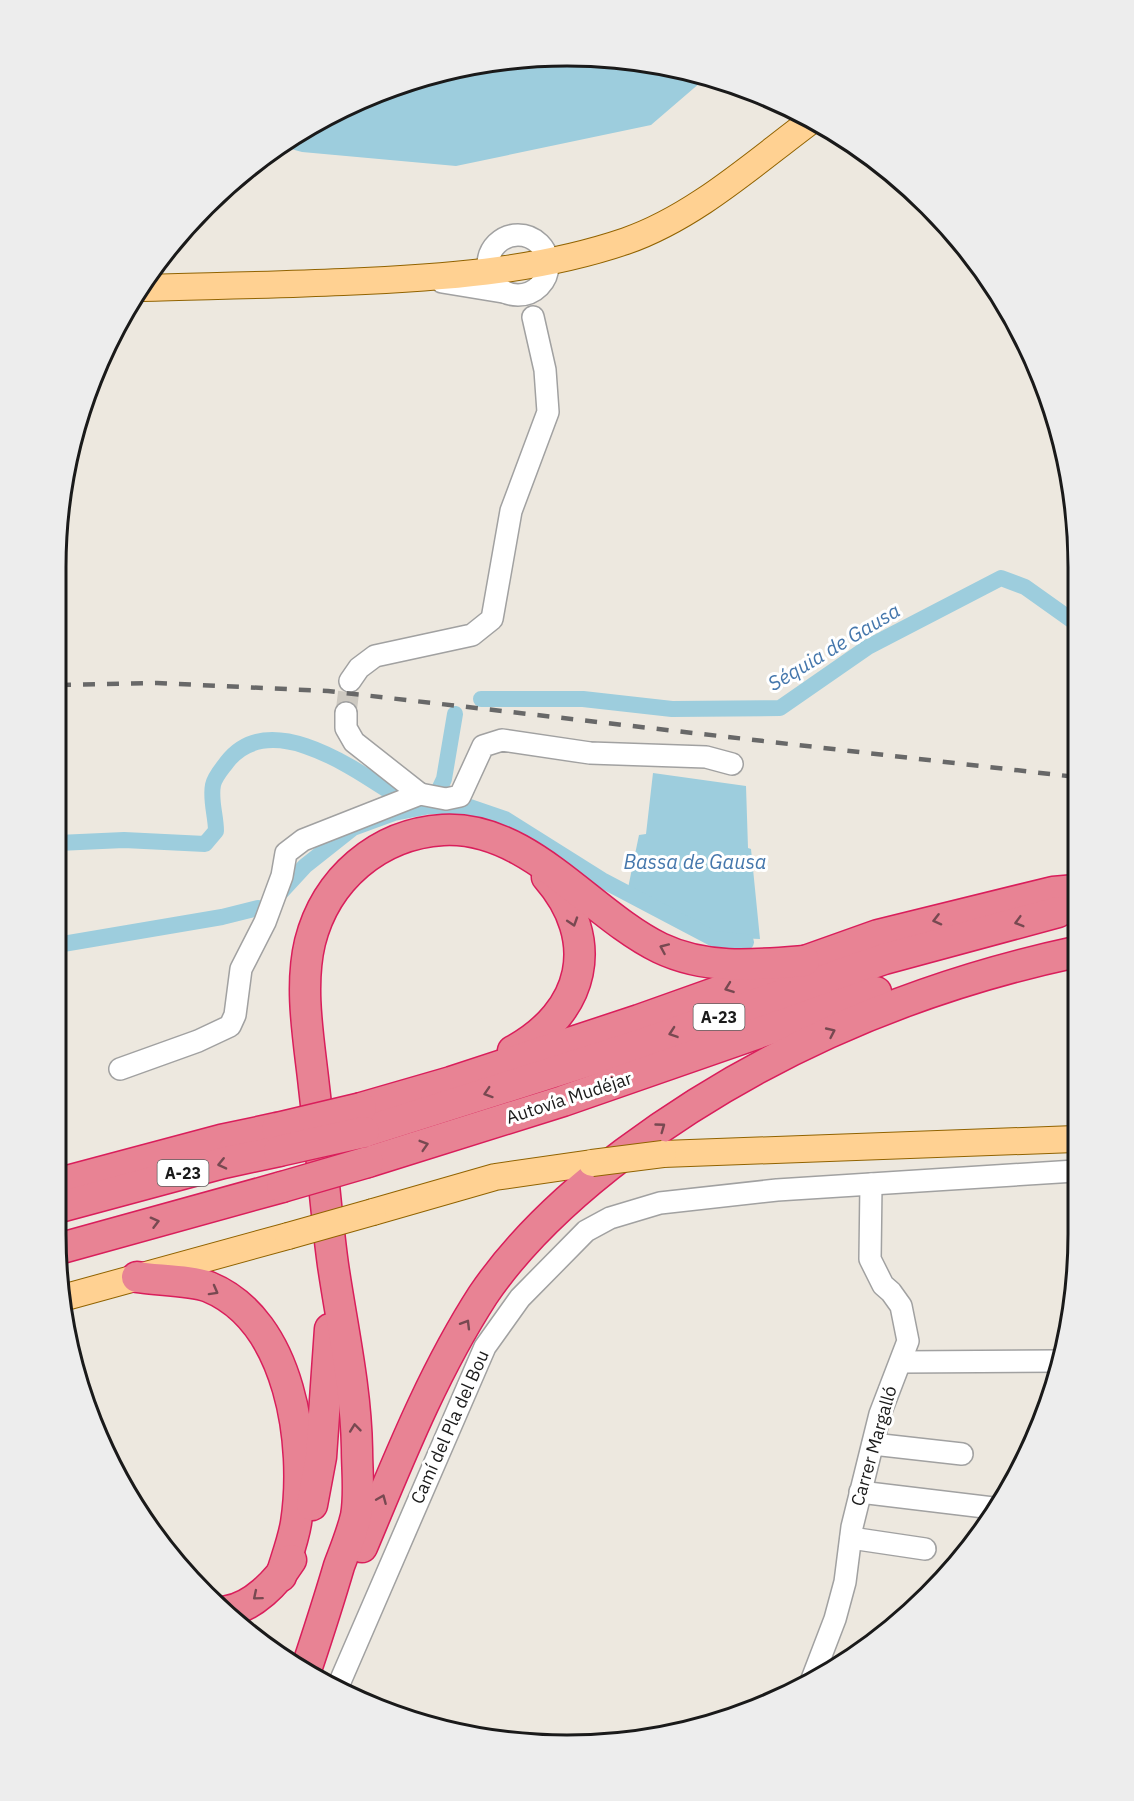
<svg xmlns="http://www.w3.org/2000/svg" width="1134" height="1801" font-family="'IBM Plex Sans',sans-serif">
  <rect width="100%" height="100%" fill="#ede8df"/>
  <g fill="#9dcddd">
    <path d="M600,57L708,76L651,125L456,166L302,152L280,146C343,101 422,71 500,60C532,55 567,58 600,57Z"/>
    <path d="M653,773L746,786L748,848L751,849L760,939L713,937L628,888L639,835L646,834Z"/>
  </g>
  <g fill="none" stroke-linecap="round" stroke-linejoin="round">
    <g stroke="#9dcddd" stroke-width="16">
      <path d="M481,699H583L672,709L780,708L868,647L1001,578L1025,587L1077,624"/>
      <path d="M437,794L444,779L455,714"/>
      <path d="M58,843L124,840L205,844L216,831C216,816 210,800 213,785C215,776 222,769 227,762C269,708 352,767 395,795"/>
      <path d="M281,892L305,866L353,828L394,813L430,806L470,807L505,819L602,880L714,939L746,942"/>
      <path d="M57,945L222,917L258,908"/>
    </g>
    <path stroke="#cdc9c1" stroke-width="21" stroke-dasharray="21 10" stroke-linecap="butt" d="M346,713L350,681"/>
    <g stroke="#a1a1a1" stroke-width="24">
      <g id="minor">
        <circle cx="518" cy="265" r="30"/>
        <path d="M442,282L503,292"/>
        <path d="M350,681L359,668L375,656L472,635L492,619L511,511L548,412L545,370L533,317"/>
        <path d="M346,713V728L354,742L420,794"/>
        <path d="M120,1069L198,1041L230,1026L235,1015L241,969L265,922L282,876L286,853L303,840L420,794L446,799L460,796L483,746L502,740L590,753L706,757L732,764"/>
        <path d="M901,1362L1058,1361"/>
        <path d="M873,1444L962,1454"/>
        <path d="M860,1492L993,1508"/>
        <path d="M851,1538L925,1549"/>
        <path d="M812,1679L835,1619L845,1582L852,1527L880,1414L908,1341L901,1306L891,1292L883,1285L870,1259L871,1184"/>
        <path d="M339,1684L485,1347L520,1298L586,1231L610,1218L660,1203L777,1190L1075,1171"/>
      </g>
    </g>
    <g stroke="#916300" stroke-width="28">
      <g id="major">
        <path d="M142,288C209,286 276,285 343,282C438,278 535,272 626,241C695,217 754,163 812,120"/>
        <path d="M663,1154L1075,1139"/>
        <path d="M373,1212L495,1177L592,1163"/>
        <path d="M66,1297L288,1236"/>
      </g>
    </g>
    <g stroke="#d91e5b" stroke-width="33">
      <g id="highway">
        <path d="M513,1051C585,1012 602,940 547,877"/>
        <path d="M361,1108L451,1082L639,1020L878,935L1053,892L1076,890"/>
        <path d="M364,1132L645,1043L884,959L1058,912"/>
        <path d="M368,1162L563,1101L876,992"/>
        <path d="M56,1184L221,1140L277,1128"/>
        <path d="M56,1208L223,1163L279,1151"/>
        <path d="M58,1249L282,1187"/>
        <path d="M137,1277C155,1280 193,1280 209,1287C291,1321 308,1445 296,1523C293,1541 286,1559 281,1576"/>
        <path d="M312,1505L321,1457L330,1329"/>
        <path d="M362,1547C398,1461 432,1374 483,1295C521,1239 572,1193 625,1153C759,1053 913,987 1076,952"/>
        <path d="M227,1611C253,1607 277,1582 291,1560"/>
        <path d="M307,1667C318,1634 329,1600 339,1566C345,1550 352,1533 356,1516C360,1495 357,1470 357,1449C356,1388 342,1326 333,1265C325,1206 321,1146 314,1087C309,1040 299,988 310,942C326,879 378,834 443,830C528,825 590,914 660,948C706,970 755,965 804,961"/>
      </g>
    </g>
    <use href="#minor" stroke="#fff" stroke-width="21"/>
    <use href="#major" stroke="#ffd192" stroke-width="26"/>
    <use href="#highway" stroke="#e88394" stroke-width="30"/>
    <path stroke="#686868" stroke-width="4.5" stroke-dasharray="12 12" stroke-linecap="butt" d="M59,685L157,683L328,691L1076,777"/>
    <g stroke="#916300" stroke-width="28" stroke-linecap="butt">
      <g id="major-bridge">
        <path d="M592,1163L663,1154"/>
        <path d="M288,1236L373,1212"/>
      </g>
    </g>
    <g stroke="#d91e5b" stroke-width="33" stroke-linecap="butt">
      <g id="highway-bridge">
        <path d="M277,1128L361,1108"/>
        <path d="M279,1151L364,1132"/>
        <path d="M282,1187L368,1162"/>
      </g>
    </g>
    <use href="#major-bridge" stroke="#ffd192" stroke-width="26"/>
    <use href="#highway-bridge" stroke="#e88394" stroke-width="30"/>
  </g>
  <defs><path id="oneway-chevron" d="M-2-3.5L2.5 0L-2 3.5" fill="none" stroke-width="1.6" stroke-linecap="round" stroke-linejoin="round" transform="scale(1.5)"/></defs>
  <g stroke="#774951">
    <use href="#oneway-chevron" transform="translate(937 920) rotate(166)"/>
    <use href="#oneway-chevron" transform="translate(573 922) rotate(72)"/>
    <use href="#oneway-chevron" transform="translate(1019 922) rotate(164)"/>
    <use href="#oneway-chevron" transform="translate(664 948) rotate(-156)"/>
    <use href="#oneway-chevron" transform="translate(729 988) rotate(160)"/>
    <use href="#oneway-chevron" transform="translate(831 1032) rotate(-25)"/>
    <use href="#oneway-chevron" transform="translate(673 1033) rotate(161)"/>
    <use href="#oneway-chevron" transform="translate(488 1093) rotate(162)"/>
    <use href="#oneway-chevron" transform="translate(661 1127) rotate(-36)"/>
    <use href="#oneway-chevron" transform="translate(424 1145) rotate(-17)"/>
    <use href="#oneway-chevron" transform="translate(222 1164) rotate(167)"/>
    <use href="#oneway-chevron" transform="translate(155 1222) rotate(-15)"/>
    <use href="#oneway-chevron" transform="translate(214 1291) rotate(29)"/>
    <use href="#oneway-chevron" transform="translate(466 1324) rotate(-59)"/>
    <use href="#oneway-chevron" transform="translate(355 1428) rotate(-96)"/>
    <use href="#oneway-chevron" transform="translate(382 1499) rotate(-67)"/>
    <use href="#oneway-chevron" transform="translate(257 1596) rotate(140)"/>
  </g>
  <g text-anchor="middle" stroke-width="6" stroke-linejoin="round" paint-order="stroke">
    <g fill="#fff" stroke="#5f5f5f" stroke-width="1.5">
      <rect x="693.5" y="1004" width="51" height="26" rx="4.5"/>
      <rect x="157.5" y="1160" width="51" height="26" rx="4.5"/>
    </g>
    <g font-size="16" font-weight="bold" fill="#1a1a1a">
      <text x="719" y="1023">A-23</text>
      <text x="183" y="1179">A-23</text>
    </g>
    <g font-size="18" fill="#1a1a1a" stroke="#fff">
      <text transform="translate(569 1098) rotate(-18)" y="6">Autovía Mudéjar</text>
      <text transform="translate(450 1427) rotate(-66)" y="6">Camí del Pla del Bou</text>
      <text transform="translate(874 1446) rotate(-74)" y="6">Carrer Margalló</text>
    </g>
    <g font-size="20" font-style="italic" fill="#4577ac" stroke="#fff">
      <text transform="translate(834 647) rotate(-31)" y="7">Séquia de Gausa</text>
      <text x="695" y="869">Bassa de Gausa</text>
    </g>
  </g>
  <path d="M0 0H1134V1801H0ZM567 66H567A501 501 0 0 1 1068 567V1234A501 501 0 0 1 567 1735H567A501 501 0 0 1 66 1234V567A501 501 0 0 1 567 66Z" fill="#ededed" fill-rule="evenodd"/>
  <path fill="none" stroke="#1a1a1a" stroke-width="3" d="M567 66H567A501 501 0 0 1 1068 567V1234A501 501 0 0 1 567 1735H567A501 501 0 0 1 66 1234V567A501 501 0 0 1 567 66Z"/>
</svg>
